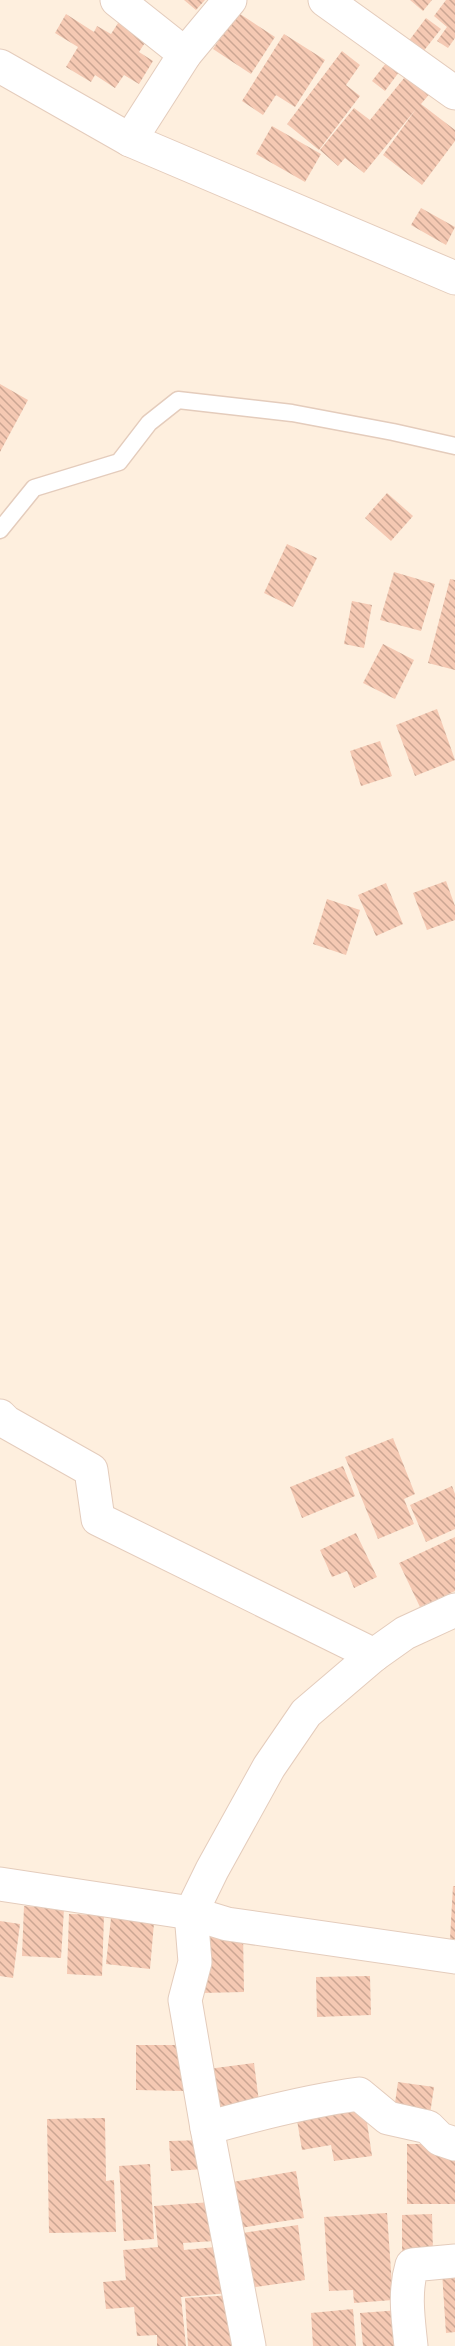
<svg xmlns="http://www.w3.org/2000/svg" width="455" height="2346" font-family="Signika,sans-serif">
  <defs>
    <pattern id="building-back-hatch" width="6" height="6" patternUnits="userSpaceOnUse" patternTransform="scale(1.5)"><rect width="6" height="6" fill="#f5c9b3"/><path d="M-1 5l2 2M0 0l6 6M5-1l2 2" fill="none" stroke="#cba693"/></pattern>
  </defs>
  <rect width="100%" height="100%" fill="#feefde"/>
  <g fill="url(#building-back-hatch)">
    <path d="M184,0H205L196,10Z"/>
    <path d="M410,0H432L423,11Z"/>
    <path d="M446,0H455V38L448,48L437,41L447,27L434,16Z"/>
    <path d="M237,12L275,37L251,74L213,49Z"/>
    <path d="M66,14L94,32L97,26L111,34L120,20L148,38L139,52L153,61L139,84L124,75L115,88L95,75L91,82L66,67L78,47L55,33Z"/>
    <path d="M426,18L441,29L422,53L408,42Z"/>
    <path d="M284,34L325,60L295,107L276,95L263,115L242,101Z"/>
    <path d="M342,51L360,65L346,85L360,96L319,150L287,124Z"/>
    <path d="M390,58L402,68L385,91L372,81Z"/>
    <path d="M409,72L432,91L421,104L455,130V141L422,185L383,155L416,109L364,173L345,158L338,166L320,150L354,108L370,120Z"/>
    <path d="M272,126L321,154L305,182L256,154Z"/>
    <path d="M421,208L455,227L446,245L411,225Z"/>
    <path d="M0,384L28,400L0,452Z"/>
    <path d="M387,493L413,516L391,541L365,518Z"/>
    <path d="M287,544L317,558L293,607L264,593Z"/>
    <path d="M394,572L435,584L421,631L380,620Z"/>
    <path d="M450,579L455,580V670L428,663Z"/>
    <path d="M352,601L372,605L364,648L344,644Z"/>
    <path d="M383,644L414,660L395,699L363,683Z"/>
    <path d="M437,709L455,760L415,776L396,725Z"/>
    <path d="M380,741L392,776L361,786L350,751Z"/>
    <path d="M446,881L455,906V920L427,930L413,893Z"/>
    <path d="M386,883L403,924L376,936L358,895Z"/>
    <path d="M327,899L360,910L346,955L313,944Z"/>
    <path d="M393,1438L415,1494L404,1499L414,1524L378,1539L345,1457Z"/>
    <path d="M343,1466L355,1496L302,1518L290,1487Z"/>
    <path d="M452,1486L455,1494V1529L426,1542L410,1505Z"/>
    <path d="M356,1533L377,1577L354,1588L347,1571L332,1577L320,1550Z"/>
    <path d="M455,1537V1591L420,1607L399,1563Z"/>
    <path d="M453,1886H455V1939H450Z"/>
    <path d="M24,1906L64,1909L61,1958L22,1956Z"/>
    <path d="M69,1914L104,1915L102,1976L67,1974Z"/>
    <path d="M111,1918L154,1923L150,1969L106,1964Z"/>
    <path d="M0,1921L20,1924L13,1978L0,1976Z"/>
    <path d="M243,1932L244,1992L202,1993L201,1933Z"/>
    <path d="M370,1976L371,2015L317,2017L316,1977Z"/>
    <path d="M136,2045H184L183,2091L136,2090Z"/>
    <path d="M254,2063L259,2102L213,2108L208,2069Z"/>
    <path d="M398,2082L434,2087L430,2114L394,2110Z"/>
    <path d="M365,2109L372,2156L334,2161L331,2145L302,2150L297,2120Z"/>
    <path d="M105,2118L106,2181L114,2180L116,2232L49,2233L47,2119Z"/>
    <path d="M205,2140L207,2169L171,2171L169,2141Z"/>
    <path d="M407,2144H438L455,2154V2204H407Z"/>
    <path d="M150,2164L154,2239L124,2241L119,2166Z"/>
    <path d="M296,2171L304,2218L240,2228L233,2182Z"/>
    <path d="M212,2202L215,2241L183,2243L184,2250L226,2246L230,2293L181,2297L186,2346H157V2335L137,2336L134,2307L106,2309L103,2282L126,2280L123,2250L158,2247L154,2206Z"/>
    <path d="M387,2213L393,2300L354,2303L353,2290L329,2291L324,2217Z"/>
    <path d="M432,2214L433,2252L402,2253V2215Z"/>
    <path d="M298,2225L305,2280L249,2288L242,2233Z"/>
    <path d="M455,2272V2332L446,2333L442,2273Z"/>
    <path d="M233,2295L237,2346H188L185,2298Z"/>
    <path d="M353,2309L356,2346H313L311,2313Z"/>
    <path d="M400,2310L403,2346H363L360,2313Z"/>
  </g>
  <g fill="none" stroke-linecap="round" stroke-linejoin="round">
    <g stroke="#e4ccbc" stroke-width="19">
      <path id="service" d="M0,530L34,488L119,462L149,423L178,400L292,413L393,432L455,446"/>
    </g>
    <g stroke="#e4ccbc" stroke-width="35">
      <g id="minor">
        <path d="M117,0L185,54"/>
        <path d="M325,0L455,93"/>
        <path d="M0,66L130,140L455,278"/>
        <path d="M130,140L185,54L230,0"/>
        <path d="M0,1416L6,1422L91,1470L98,1519L374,1655"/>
        <path d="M0,1884L191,1913L227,1924L455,1957"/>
        <path d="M207,2128C257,2114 307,2101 359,2094L388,2118L428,2127L440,2139L455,2144"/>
        <path d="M249,2346L207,2128L185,2000L195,1962L191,1913L212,1870L269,1767L306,1713L374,1655L405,1633L455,1610"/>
        <path d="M411,2346C408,2318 404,2292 412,2265L455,2261"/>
      </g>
    </g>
    <use href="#service" stroke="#fff" stroke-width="16"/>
    <use href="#minor" stroke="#fff" stroke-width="33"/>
  </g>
</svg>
